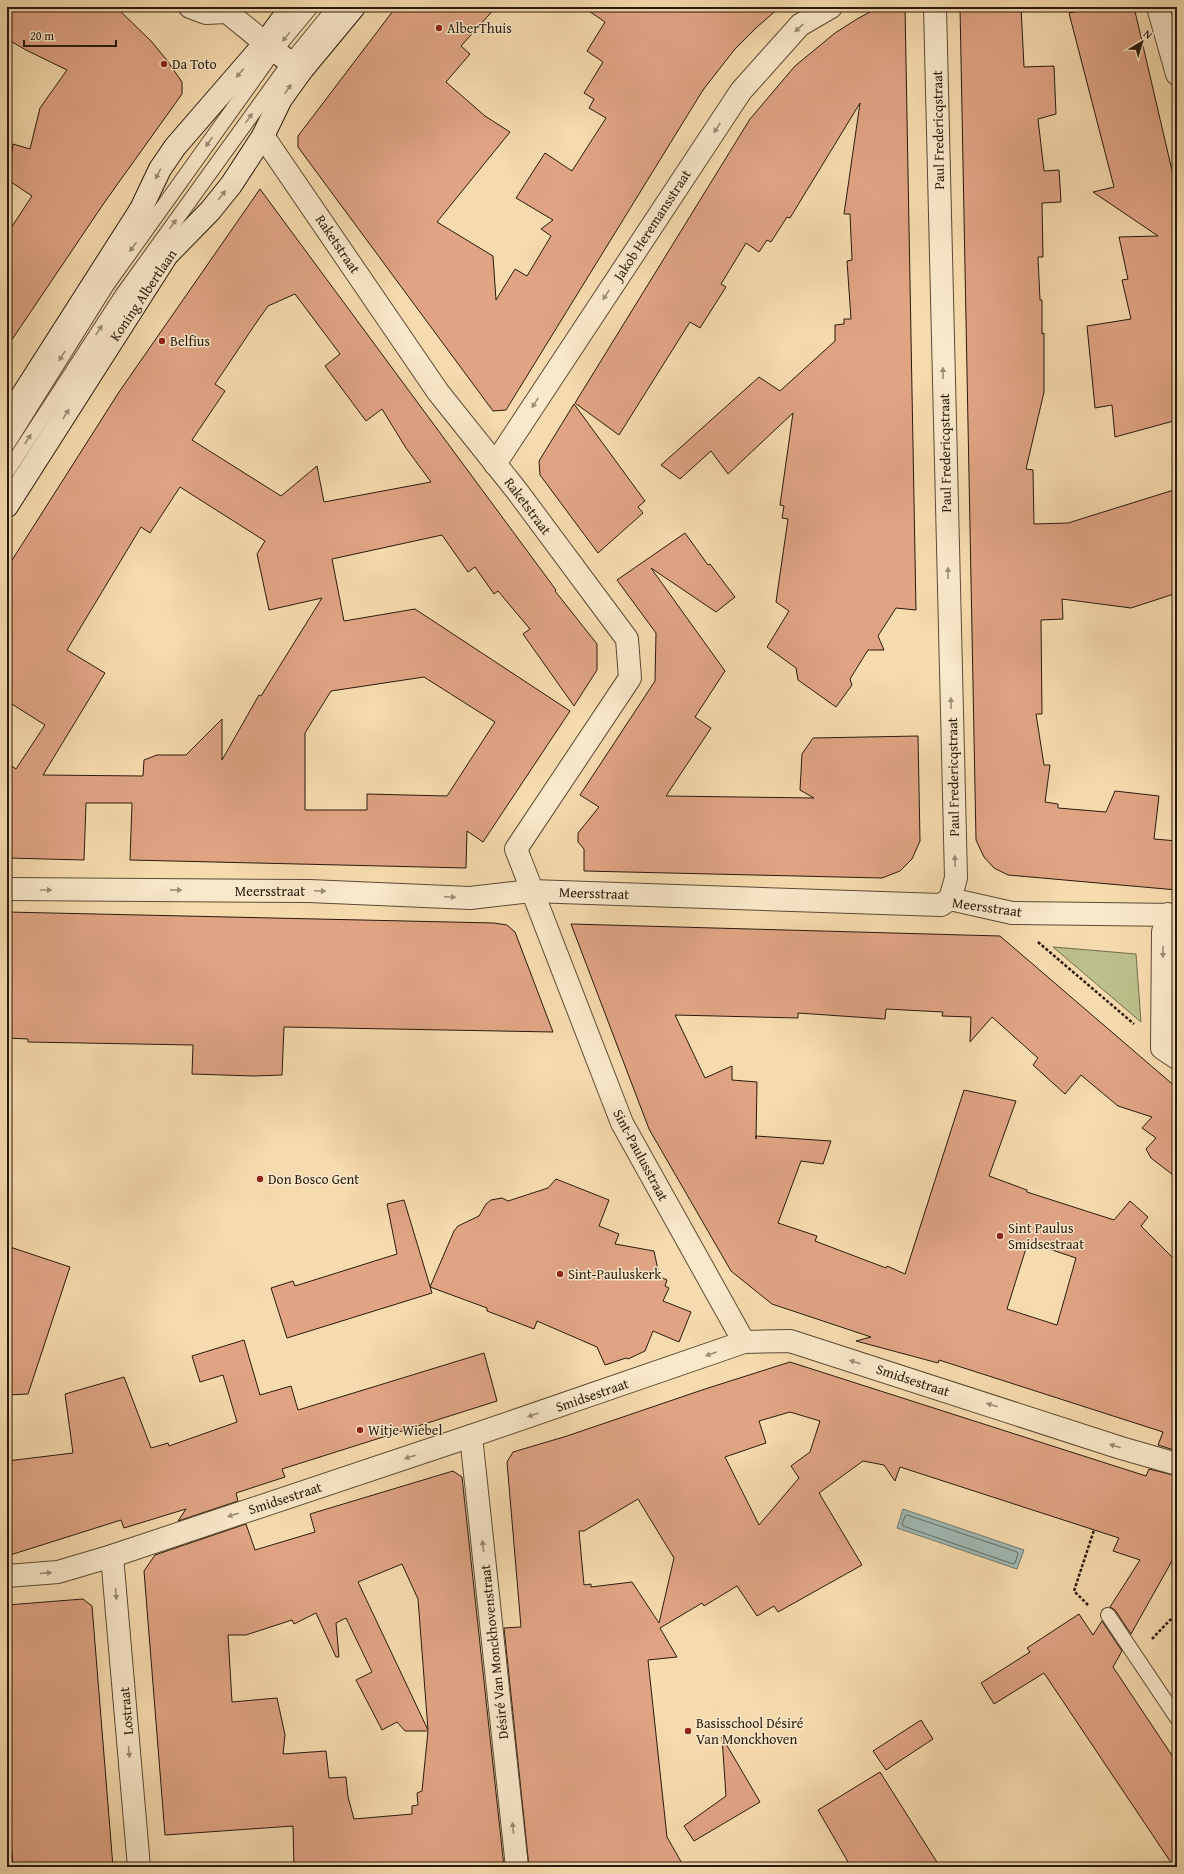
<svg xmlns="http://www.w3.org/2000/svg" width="1184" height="1874" font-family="'Gentium Book Plus',serif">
  <rect width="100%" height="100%" fill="#f6dbae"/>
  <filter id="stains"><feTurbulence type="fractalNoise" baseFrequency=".005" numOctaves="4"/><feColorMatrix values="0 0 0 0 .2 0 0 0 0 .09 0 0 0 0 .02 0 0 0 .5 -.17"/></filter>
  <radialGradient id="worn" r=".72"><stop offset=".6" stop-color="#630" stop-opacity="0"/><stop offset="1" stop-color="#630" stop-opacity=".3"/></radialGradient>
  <path fill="#bcc08a" stroke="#726d4c" d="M1053,947L1136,954L1141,1022Z"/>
  <path fill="#a0b9b4" stroke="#707971" d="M903,1509L1024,1550L1017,1569L897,1528Z"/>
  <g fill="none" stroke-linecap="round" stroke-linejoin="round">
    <path stroke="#646a60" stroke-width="1" d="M907,1515L1017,1552L1018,1554L1015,1563L1013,1564L903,1526L902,1524L905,1516Z"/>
  </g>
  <g fill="#e0a485" stroke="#281a0d" fill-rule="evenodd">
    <path d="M7,7H116L151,41L166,59L182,82V94L104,203L7,347V234L32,196L8,180L13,144L30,149L40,108L67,70L26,50L7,39Z"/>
    <path d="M396,7H496L461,46L470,54L446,82L485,116L510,132L437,222L493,256L496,300L515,269L527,276L551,236L541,229L553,220L516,198L545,153L572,171L606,118L589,108L594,99L584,93L603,62L587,51L605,22L583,7H780L756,28L735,49L703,90L506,410L493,411L298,147V136Z"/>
    <path d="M879,7H905L916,610L896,608L878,636L884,650H868L850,679L852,685L836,707L798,680L796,668L767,647L789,611L776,602L788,519L782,518L784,506L780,505L793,413L728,474L711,451L680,479L661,465L759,377L780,391L835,341V325L844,324V319H851L847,261L852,260L850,214H844L860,103L790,218L787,217L771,242L767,240L759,252L746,243L721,284L726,287L700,328L690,322L619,435L575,403L750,119L795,66L835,33L857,19Z"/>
    <path d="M960,7H1021L1024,67L1054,66L1056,114L1038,119L1044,171L1059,170L1061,202L1042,203L1043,257H1038L1040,300H1042V334L1044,333V392L1026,469L1033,470L1034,524L1068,523L1177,489V593L1131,608L1062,599L1063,619L1041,620L1042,714H1036L1044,765H1050L1045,802L1058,804V808L1106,812L1115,791L1159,796L1154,839L1177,841V890L1008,875L994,868L984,857L976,840Z"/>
    <path d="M1096,7H1134L1177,192V420L1115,437L1112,405L1095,408L1087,326L1131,319L1122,280L1128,279L1119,237L1158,236L1093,192L1114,187L1069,13Z"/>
    <path d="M260,189L556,590L555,591L597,644V670L574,706L523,634L530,629L498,591L494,594L475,567L468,572L442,535L332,559L344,621L415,609L570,711L483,842L467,831L466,868L130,860L132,803H86L84,860L7,858V763L16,769L45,725L7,701V568L119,392ZM295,294L340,354L325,366L366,421L382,409L406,448L431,482L324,502L317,466L281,496L192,440L225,391L215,384L256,323L268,306ZM180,487L265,541L257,554L269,610L322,598L261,696L259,695L222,760V719L186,755H157L144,760L143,776L43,775L105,673L67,650L141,527L150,533ZM424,677L495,722L447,796L367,794V810H305V733L331,691Z"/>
    <path d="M574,404L645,501L638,507L643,513L598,553L540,475L539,461Z"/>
    <path d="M685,533L708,565L710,564L735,597L716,612L651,568L725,671L695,717L711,728L666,796L814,798L800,790L802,754L813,738L918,736L920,841L912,859L900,871L882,878L584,871V849L578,842V833L599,807L580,795L655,681L656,633L617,580Z"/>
    <path d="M7,912L494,923L507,925L515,932L553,1032L284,1027L282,1075L254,1076L192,1074L193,1045L28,1042V1039L7,1038Z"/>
    <path d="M571,924L1000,936L1177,1088V1178L1151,1158L1146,1149L1156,1138L1142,1128L1152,1117L1118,1106L1081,1075L1065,1094L1033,1065L1038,1058L992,1017L970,1042L971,1017L942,1016L943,1012L886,1009L885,1019L798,1013V1018L675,1015L705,1078L732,1066V1080L757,1082L756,1139V1136L831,1141L823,1164L801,1161L778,1223L817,1236L815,1241L886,1268L887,1266L905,1274L964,1090L1016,1101L989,1176L1027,1190V1192L1114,1220L1130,1201L1148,1217L1141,1226L1177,1262V1451L1158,1445L1163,1432L939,1360L938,1363L856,1341L871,1337L772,1304L731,1271L649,1129ZM1028,1242L1076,1258L1057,1325L1007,1309Z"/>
    <path d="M556,1179L609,1200L599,1226L619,1234L615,1244L654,1251L658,1270L656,1275L667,1280L665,1286L669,1288L663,1301L691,1312L679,1342L653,1331L645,1351L628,1359L626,1358L605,1365L597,1347L537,1321L534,1329L487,1311V1308L430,1287L454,1231L458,1226L479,1216L486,1204L491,1200L502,1198L508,1201L548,1188Z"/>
    <path d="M404,1200L432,1293L287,1338L271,1288L293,1281L295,1286L397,1254L387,1204Z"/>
    <path d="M7,1246L70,1267L28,1394L7,1395Z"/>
    <path d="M244,1340L260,1395L291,1386L298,1410L484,1353L497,1401L282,1469L285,1477L236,1493L238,1501L178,1521L186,1509L124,1528L121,1520L7,1556V1461L73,1453L65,1394L124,1377L151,1448L168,1443L169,1446L237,1422L223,1375L200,1382L192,1356Z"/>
    <path d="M790,1362L1146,1476L1149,1469L1177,1476V1552L1131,1634L1115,1610L1110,1607L1140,1560L1113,1551L1119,1538L900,1467L895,1481L884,1465L863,1461L819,1493L862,1565L778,1612L774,1606L757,1616L737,1586L704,1606L702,1603L660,1628L677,1657L648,1660L667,1837L684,1867H529L504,1628L521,1627L507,1462L513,1452L567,1436L705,1389ZM790,1412L820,1421L810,1452L791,1466L799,1478L759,1525L725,1457L766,1443L759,1421ZM638,1499L674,1558L659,1623L632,1582L591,1587V1584L584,1585L579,1531H584Z"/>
    <path d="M453,1471L462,1477L504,1867H294L293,1826L165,1835L144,1571L155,1555L246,1524L255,1550L315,1532L310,1514ZM402,1564L418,1599L428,1730L358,1582ZM316,1613L336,1657H339L336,1623L346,1618L372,1672L356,1680L382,1730L397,1722L405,1731H428L422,1791L417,1793L418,1805L412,1806V1814L354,1819L348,1797L346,1777L329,1778L326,1751L283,1754L285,1735L277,1698L232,1702L228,1635H246L292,1620L294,1624Z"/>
    <path d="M83,1599L92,1606L113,1867H13L7,1786V1687H9L7,1650V1605Z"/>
    <path d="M1079,1614L1093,1635L1102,1621L1122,1651L1113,1667L1177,1763V1867H1174L1044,1673L994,1704L981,1683L1030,1652L1027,1648Z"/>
    <path d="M921,1720L933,1739L886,1770L873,1751Z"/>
    <path d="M722,1737L760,1802L694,1841L684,1826L726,1796Z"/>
    <path d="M880,1772L940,1867H851L818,1810Z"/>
  </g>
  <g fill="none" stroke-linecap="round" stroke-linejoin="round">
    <g stroke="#5c4a35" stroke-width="16">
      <g id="lane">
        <path d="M7,445L107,285L272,54L311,7"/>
        <path d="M7,472L122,295L290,62L335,7"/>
        <path d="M1108,1615L1177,1718"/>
      </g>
    </g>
    <g stroke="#5c4a35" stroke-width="24">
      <g id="street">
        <path d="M190,7L206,13L227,12"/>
        <path d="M224,7L227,12L265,43"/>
        <path d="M935,7L956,878L950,899"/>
        <path d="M1158,7L1177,74"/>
        <path d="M263,136L438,392L517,491L627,639L630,678L516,849L622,1123L744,1342"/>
        <path d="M495,464L741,91L800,25L831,7"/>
        <path d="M7,889L309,891L470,898L531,891L941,905L950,899L1012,913L1177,915"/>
        <path d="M1168,914L1163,932L1162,1048L1177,1058"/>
        <path d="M471,1436L517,1867"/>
        <path d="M112,1556L139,1867"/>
        <path d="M7,1576L58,1572L112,1556L471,1436L744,1342L790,1341L1121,1448L1177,1464"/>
      </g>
    </g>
    <g stroke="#281a0d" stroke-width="24">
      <g id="secondary">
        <path d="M265,43L301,71"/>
        <path d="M7,419L141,209L160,169L175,147L265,43L291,7"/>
        <path d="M7,506L167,255L210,211L231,185L263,136L281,99L301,71L354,7"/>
      </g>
    </g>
    <g stroke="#281a0d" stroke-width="2.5" stroke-dasharray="3 2" stroke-linecap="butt">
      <path d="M1038,942L1134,1024"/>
      <path d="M1088,1605L1074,1591L1094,1530"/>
      <path d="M1152,1639L1170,1620L1177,1617"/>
    </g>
    <use href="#lane" stroke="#f9e8ca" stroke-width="14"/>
    <use href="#street" stroke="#f9e8ca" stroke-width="22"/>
    <use href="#secondary" stroke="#f9e8ca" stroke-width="22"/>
  </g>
  <defs><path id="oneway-solid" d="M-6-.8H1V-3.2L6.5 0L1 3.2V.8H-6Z"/></defs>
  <g fill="#9b8b75">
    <use href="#oneway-solid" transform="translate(799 28) rotate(137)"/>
    <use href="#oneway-solid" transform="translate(286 37) rotate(129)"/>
    <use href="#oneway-solid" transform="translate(240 73) rotate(130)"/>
    <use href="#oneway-solid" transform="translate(288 89) rotate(-55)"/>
    <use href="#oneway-solid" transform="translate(249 118) rotate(-54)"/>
    <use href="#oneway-solid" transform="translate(717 128) rotate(123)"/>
    <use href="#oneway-solid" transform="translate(209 142) rotate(126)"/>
    <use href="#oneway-solid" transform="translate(158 174) rotate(116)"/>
    <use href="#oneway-solid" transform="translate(222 195) rotate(-51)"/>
    <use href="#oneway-solid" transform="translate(173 224) rotate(-54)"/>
    <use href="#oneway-solid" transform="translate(133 247) rotate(126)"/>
    <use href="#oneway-solid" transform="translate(606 295) rotate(123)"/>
    <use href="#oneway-solid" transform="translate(99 330) rotate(-57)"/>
    <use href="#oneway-solid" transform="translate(62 356) rotate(122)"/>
    <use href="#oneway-solid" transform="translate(943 373) rotate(-91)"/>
    <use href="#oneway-solid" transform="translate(535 403) rotate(123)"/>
    <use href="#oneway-solid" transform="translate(66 414) rotate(-57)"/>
    <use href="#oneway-solid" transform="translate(28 439) rotate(-57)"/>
    <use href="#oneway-solid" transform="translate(948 573) rotate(-91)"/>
    <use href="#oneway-solid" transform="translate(951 703) rotate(-91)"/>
    <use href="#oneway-solid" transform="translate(955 861) rotate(-92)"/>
    <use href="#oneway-solid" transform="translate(46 890)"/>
    <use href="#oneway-solid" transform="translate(176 890)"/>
    <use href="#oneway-solid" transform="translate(320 891) rotate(3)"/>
    <use href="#oneway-solid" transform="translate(450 897) rotate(2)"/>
    <use href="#oneway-solid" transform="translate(1163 952) rotate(91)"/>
    <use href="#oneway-solid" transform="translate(711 1354) rotate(161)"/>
    <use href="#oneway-solid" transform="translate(855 1362) rotate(-163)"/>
    <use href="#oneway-solid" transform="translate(992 1405) rotate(-162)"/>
    <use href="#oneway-solid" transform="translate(533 1415) rotate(161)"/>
    <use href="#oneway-solid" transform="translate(1115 1446) rotate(-162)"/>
    <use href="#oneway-solid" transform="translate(410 1457) rotate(162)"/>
    <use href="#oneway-solid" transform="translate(233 1515) rotate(162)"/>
    <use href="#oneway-solid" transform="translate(483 1546) rotate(-96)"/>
    <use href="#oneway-solid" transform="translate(46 1573) rotate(-5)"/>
    <use href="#oneway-solid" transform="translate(116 1594) rotate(85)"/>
    <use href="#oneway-solid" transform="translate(129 1752) rotate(85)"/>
    <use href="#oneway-solid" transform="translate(513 1828) rotate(-96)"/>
  </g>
  <g fill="#8f2418" stroke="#f9e8ca" stroke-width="1.5">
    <circle cx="439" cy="28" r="4"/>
    <circle cx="164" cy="64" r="4"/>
    <circle cx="162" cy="341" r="4"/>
    <circle cx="260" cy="1179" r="4"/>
    <circle cx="1000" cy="1236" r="4"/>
    <circle cx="560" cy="1274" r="4"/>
    <circle cx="360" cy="1430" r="4"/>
    <circle cx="688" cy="1731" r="4"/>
  </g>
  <g text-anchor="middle" stroke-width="3" stroke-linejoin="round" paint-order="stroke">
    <g font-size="14" fill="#281a0d" stroke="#f9e8ca" text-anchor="start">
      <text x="447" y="33">AlberThuis</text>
      <text x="172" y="69">Da Toto</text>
      <text x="170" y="346">Belfius</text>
      <text x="268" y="1184">Don Bosco Gent</text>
      <text x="1008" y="1233">Sint Paulus<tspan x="1008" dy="16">Smidsestraat</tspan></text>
      <text x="568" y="1279">Sint-Pauluskerk</text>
      <text x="368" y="1435">Witje Wiebel</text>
      <text x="696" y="1728">Basisschool Désiré<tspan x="696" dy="16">Van Monckhoven</tspan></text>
    </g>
    <g font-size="14" fill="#281a0d" stroke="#f9e8ca">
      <text transform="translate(938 130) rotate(-91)" y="5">Paul Fredericqstraat</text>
      <text transform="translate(652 225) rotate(-57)" y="5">Jakob Heremansstraat</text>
      <text transform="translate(338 244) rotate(56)" y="5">Raketstraat</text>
      <text transform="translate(143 295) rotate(-56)" y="5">Koning Albertlaan</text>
      <text transform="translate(945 453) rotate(-91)" y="5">Paul Fredericqstraat</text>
      <text transform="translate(528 506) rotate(53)" y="5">Raketstraat</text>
      <text transform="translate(953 777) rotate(-91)" y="5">Paul Fredericqstraat</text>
      <text x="270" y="896">Meersstraat</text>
      <text transform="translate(594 893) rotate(2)" y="5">Meersstraat</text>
      <text transform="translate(987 907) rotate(8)" y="5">Meersstraat</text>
      <text transform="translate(641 1155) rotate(62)" y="5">Sint-Paulusstraat</text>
      <text transform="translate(913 1380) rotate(18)" y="5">Smidsestraat</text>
      <text transform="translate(592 1395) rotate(-19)" y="5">Smidsestraat</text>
      <text transform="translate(285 1498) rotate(-18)" y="5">Smidsestraat</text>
      <text transform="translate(494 1652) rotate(-96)" y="5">Désiré Van Monckhovenstraat</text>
      <text transform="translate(126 1711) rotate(-95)" y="5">Lostraat</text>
    </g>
  </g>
  <rect width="1184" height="1874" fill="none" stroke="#f6dbae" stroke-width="24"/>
  <rect x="8" y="8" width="1168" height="1858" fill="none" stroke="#281a0d" stroke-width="2"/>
  <rect x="12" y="12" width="1160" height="1850" fill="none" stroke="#281a0d"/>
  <g transform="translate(1142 42) rotate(38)" stroke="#f9e8ca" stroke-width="3" paint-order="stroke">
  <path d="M0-3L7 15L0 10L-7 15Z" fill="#281a0d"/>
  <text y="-6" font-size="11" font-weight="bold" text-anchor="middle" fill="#281a0d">N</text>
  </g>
  <path d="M24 40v6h92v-6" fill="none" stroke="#281a0d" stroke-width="2"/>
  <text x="30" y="40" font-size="12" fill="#281a0d" stroke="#f9e8ca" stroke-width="3" paint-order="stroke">20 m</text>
  <rect width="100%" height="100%" filter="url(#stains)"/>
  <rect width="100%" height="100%" fill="url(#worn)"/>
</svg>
